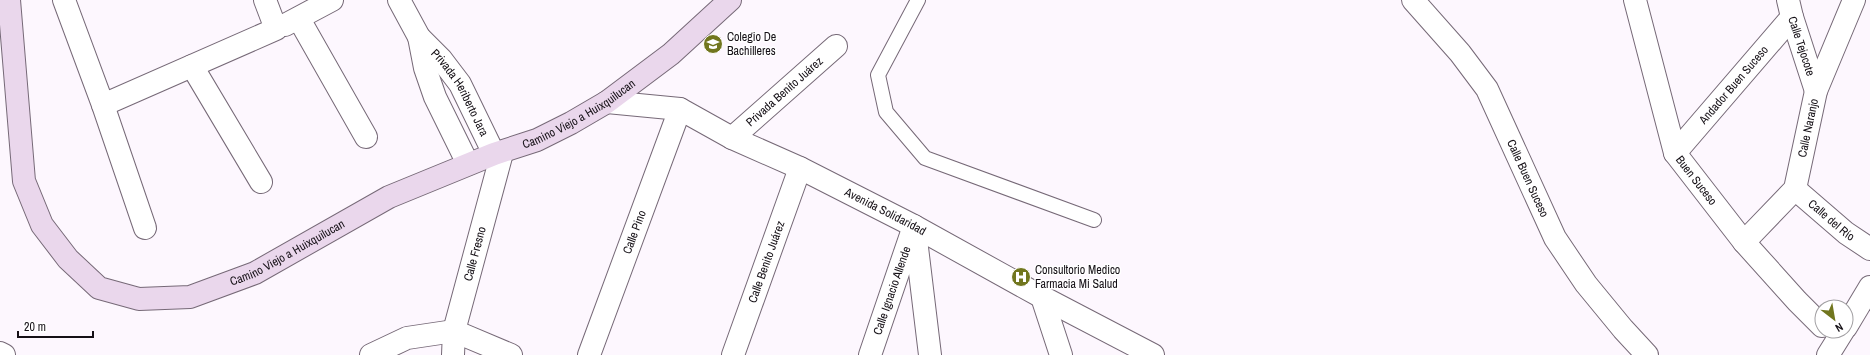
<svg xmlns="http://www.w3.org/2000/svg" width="1870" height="355" font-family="'Archivo Narrow',sans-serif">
  <rect width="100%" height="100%" fill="#fdf7fe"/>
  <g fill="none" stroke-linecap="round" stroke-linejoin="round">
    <g stroke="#766977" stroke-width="16">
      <path id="lane" d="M918,0L878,75L886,112L925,158L1094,220"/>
    </g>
    <g stroke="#766977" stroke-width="24">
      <g id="street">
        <path d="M64,0L103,105L276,29L265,0"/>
        <path id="s1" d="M399,0L419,37L441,59L460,84L494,154"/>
        <path id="s2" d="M1413,0L1460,53L1487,89L1555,238L1586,284L1623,329L1647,355"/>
        <path id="s3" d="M1635,0L1675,153L1744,242L1797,301L1822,326"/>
        <path id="s4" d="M1788,0L1792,17L1816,91"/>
        <path d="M299,19L366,137"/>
        <path d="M285,25L332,0"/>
        <path d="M419,37L425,68L435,97L468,164"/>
        <path d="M192,66L261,182"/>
        <path id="s5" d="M607,102L680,109L732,138L800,168L914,226L1042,297L1153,355"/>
        <path d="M103,105L145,228"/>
        <path id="s6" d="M732,138L836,46"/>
        <path id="s7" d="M1675,153L1792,17"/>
        <path id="s8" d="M1795,189L1846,233L1870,249"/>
        <path d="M915,231L930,355"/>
        <path id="s9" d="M1744,242L1795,189L1816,91L1854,0"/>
        <path d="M1042,297L1061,355"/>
        <path d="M1846,327L1870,287"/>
        <path d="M0,353L4,355"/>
        <path d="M371,355L407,338L454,331L511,355"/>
        <path id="s10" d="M453,355L454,331L502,153"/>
        <path id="s11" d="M589,355L680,109"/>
        <path id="s12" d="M733,355L800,168"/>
        <path id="s13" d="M870,355L914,226"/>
        <path d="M1828,355L1843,331"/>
      </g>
    </g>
    <g stroke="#766977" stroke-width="24">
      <g id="secondary">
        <path id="s14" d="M9,0L24,181L42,225L68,259L99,288L139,299L190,297L255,273L389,197L494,154L537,140L571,123L607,102L671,54L730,0"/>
      </g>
    </g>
    <use href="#lane" stroke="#fff" stroke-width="14"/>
    <use href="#street" stroke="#fff" stroke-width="22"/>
    <use href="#secondary" stroke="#ead7ec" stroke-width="22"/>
  </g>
  <defs>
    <g id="school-disc" transform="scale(1)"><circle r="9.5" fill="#71761e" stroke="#fff"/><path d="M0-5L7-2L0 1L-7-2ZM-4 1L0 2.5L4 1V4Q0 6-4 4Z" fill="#fff"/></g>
    <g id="hospital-disc" transform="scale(1)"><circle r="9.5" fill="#71761e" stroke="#fff"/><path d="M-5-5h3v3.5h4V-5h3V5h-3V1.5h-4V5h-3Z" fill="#fff"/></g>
  </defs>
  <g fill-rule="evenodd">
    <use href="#school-disc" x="713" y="44"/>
    <use href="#hospital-disc" x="1021" y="277"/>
  </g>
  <g text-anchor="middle" stroke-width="3" stroke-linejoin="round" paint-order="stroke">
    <g font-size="12" fill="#151016" stroke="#fff" text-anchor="start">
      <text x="727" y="41">Colegio De<tspan x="727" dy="14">Bachilleres</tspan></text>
      <text x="1035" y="274">Consultorio Medico<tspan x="1035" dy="14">Farmacia Mi Salud</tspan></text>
    </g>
    <g font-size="12" fill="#151016" stroke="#fff">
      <text dy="4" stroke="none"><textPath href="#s4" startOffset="48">Calle Tejocote</textPath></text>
      <text dy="4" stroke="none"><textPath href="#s7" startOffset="90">Andador Buen Suceso</textPath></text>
      <text dy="4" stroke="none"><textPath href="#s6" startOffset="70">Privada Benito Juárez</textPath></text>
      <text dy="4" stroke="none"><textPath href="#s1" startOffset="112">Privada Heriberto Jara</textPath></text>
      <text dy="4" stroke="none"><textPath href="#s14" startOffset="838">Camino Viejo a Huixquilucan</textPath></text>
      <text dy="4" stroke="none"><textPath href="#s9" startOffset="136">Calle Naranjo</textPath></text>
      <text dy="4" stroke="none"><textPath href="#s2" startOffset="214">Calle Buen Suceso</textPath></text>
      <text dy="4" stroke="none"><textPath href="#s3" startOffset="193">Buen Suceso</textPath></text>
      <text dy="4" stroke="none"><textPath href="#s5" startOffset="303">Avenida Solidaridad</textPath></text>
      <text dy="4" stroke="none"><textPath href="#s8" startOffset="48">Calle del Río</textPath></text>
      <text dy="4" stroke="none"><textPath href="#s11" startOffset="131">Calle Pino</textPath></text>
      <text dy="4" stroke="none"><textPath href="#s14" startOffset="514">Camino Viejo a Huixquilucan</textPath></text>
      <text dy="4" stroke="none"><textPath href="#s10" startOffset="104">Calle Fresno</textPath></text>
      <text dy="4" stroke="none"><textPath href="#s12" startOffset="99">Calle Benito Juárez</textPath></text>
      <text dy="4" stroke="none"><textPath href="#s13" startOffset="68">Calle Ignacio Allende</textPath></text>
    </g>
  </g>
  <g transform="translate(1834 319) rotate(149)"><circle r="19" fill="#ffffff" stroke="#a19fa2"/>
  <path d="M0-3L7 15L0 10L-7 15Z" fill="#71761e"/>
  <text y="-6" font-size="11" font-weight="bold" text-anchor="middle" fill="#151016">N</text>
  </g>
  <path d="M18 331v6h75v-6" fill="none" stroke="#151016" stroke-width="2"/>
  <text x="24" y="331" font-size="12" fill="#151016" stroke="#ffffff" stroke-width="3" paint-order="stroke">20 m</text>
</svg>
